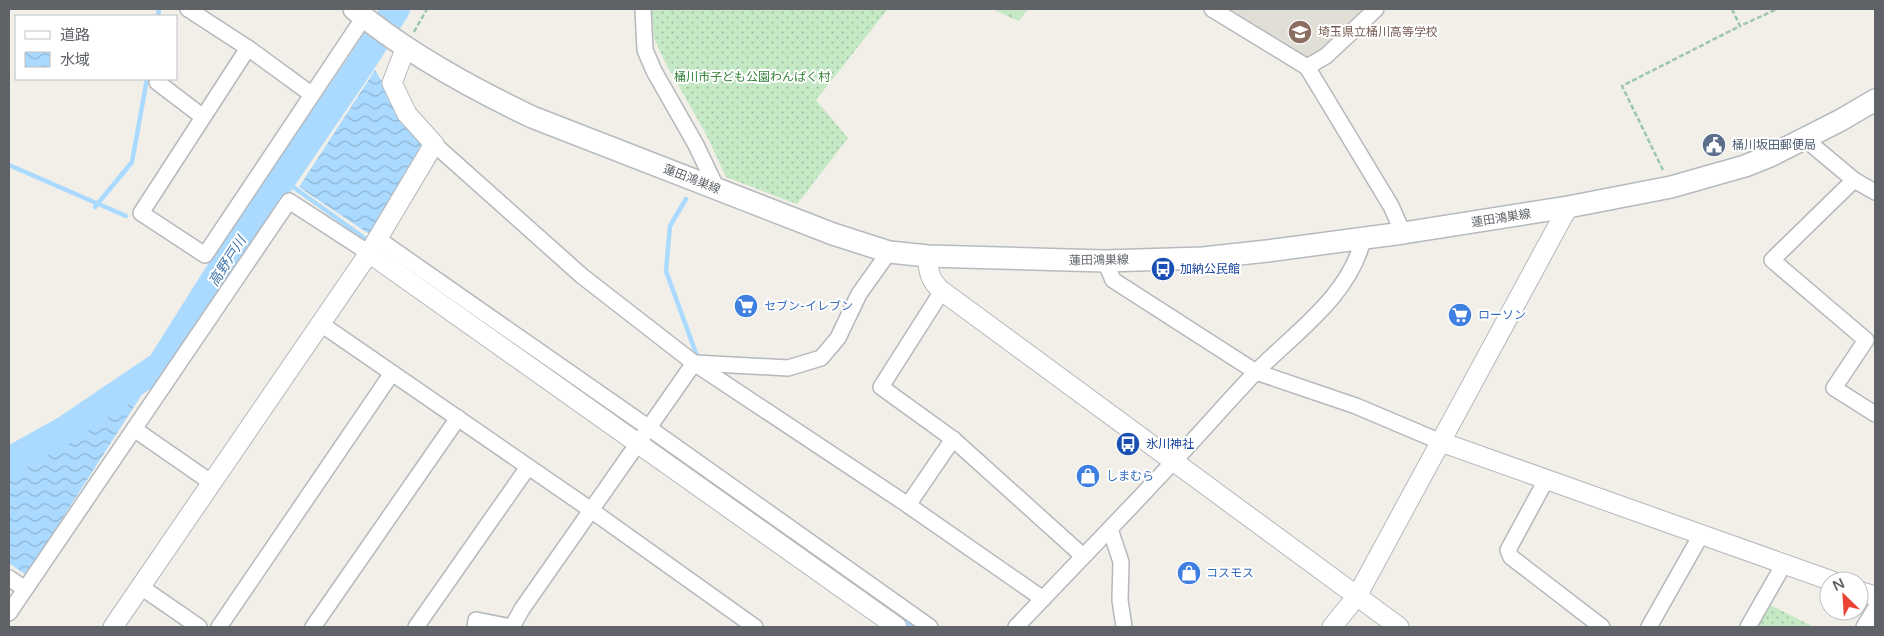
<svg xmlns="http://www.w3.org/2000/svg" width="1884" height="636" font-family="'Varela Round','Noto Sans JP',sans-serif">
  <defs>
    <pattern id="grass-dots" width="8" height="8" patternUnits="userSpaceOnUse" patternTransform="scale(1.25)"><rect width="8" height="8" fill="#c5e8c5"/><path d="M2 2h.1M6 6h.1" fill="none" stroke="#a3c0a4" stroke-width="1.8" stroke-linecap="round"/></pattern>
    <pattern id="forest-firs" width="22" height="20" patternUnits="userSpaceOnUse" patternTransform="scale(1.25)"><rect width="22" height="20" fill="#c5e8c5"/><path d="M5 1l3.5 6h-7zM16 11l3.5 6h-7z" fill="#a3c0a4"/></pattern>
    <pattern id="water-waves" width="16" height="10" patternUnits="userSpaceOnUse" patternTransform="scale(1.25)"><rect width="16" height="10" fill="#aadaff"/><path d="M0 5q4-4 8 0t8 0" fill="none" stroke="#8eb4d2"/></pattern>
  </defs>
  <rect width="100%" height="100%" fill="#f1efe8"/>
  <path fill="#e1ded6" d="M1212,9H1374L1307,67Z"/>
  <g fill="url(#grass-dots)">
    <path d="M652,9H885L887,10L816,100L848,138L797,204L726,177L706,134L664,60L654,38Z"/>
    <path d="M1762,601L1814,627H1748Z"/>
  </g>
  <path fill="url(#forest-firs)" d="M992,9H1028L1019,21Z"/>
  <g fill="url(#water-waves)">
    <path d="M375,70L422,146L369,234L299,187Z"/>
    <path d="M146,388L26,575L9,563V467Z"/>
  </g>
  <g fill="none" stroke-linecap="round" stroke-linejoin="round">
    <g stroke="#aadaff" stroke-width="4.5">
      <path d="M158,16L159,9"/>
      <path d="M9,165L126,216"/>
      <path d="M282,179L370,242"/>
      <path d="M686,199L670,226L666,271L697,356L696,361"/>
      <path d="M95,207L132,162L147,79"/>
      <path d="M411,271L451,300"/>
      <path d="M898,617L913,627"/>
    </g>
    <path stroke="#aadaff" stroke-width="28" d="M9,461L63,431L161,365L227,260L362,62L396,9"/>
    <g stroke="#b5b8bc" stroke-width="18">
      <g id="minor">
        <path d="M188,9L248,48"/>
        <path d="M643,9L645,50L654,71L696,145L717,189"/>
        <path d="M1212,9L1307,67L1391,206L1403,233"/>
        <path d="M1307,67L1326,56L1376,9"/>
        <path d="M157,82L203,117"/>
        <path d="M311,94L248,48L141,213L205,255L364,17"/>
        <path d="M1805,139L1854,180L1875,192"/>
        <path d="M434,144L582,276L694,363L908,505L1043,599"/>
        <path d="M1854,180L1772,260L1866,340L1834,388L1875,414"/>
        <path d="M378,239L649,428L930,627"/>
        <path d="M1105,261L1113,280L1256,372L1356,406L1441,442"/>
        <path d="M942,291L881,387L953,439L1083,556"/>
        <path d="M321,324L591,510L755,627"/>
        <path d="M695,363L788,368L821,358L838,338L859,294L889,252"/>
        <path d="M134,429L212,483"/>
        <path d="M1546,480L1508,550L1511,557L1602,627"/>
        <path d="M908,505L953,439"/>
        <path d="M1110,529L1121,562L1120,600L1124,627"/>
        <path d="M9,578L25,589"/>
        <path d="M141,587L199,627"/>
        <path d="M9,613L289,201L369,253"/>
        <path d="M219,627L392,373"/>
        <path d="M313,627L458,418"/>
        <path d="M416,627L528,467"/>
        <path d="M475,627L476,620L511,627"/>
        <path d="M512,627L522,609L694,363"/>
        <path d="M1016,627C1068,572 1121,518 1173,462C1201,433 1227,402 1255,373C1294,333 1350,296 1363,239"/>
        <path d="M1649,627L1701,535"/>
        <path d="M1748,627L1784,564"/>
        <path d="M1864,627L1875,609"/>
      </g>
    </g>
    <g stroke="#b5b8bc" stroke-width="21">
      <g id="tertiary">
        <path d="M369,253L897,627"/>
        <path d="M928,256C928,272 930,281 942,291L1399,627"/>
        <path d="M1441,442L1832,581"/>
        <path d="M1859,591L1875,596"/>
        <path d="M113,627L369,253L434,144L407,114L392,83L406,47"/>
        <path d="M1332,627L1357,596L1568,207"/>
      </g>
    </g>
    <g stroke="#b6babf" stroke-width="24">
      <path id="secondary" d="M354,9C407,53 469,87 532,117L833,234L889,252L928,256L1105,261L1203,258L1267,251L1403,233L1568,207L1671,187L1745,166L1770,156L1841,120L1875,100"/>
    </g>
    <g stroke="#9cc7a9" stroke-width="2.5" stroke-dasharray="5 2.5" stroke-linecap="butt">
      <path d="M1732,9L1740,26L1777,9"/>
      <path d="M414,32L427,9"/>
      <path d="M1663,170L1622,86L1740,26"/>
    </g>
    <use href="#minor" stroke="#fff" stroke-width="15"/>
    <use href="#tertiary" stroke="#fff" stroke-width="19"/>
    <use href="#secondary" stroke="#fff" stroke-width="21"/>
  </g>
  <defs>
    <g id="school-disc" transform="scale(1.25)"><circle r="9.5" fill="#8d6e63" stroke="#fff"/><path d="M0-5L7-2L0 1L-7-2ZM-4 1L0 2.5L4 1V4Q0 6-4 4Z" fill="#fff"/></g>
    <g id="civic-disc" transform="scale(1.25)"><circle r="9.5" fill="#5c6f8a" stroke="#fff"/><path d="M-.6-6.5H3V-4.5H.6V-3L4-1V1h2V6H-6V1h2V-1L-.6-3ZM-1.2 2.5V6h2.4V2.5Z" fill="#fff"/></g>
    <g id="bus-disc" transform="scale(1.25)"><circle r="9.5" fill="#1a4fb4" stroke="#fff"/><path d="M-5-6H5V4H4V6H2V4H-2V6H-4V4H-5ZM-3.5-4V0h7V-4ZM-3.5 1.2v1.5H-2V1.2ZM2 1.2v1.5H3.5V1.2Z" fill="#fff"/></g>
    <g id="supermarket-disc" transform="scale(1.25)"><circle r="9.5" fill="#3f7fe0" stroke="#fff"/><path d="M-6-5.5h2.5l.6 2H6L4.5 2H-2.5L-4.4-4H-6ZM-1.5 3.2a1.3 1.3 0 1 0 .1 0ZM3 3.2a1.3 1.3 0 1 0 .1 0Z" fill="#fff"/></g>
    <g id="shop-disc" transform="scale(1.25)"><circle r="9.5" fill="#3f7fe0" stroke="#fff"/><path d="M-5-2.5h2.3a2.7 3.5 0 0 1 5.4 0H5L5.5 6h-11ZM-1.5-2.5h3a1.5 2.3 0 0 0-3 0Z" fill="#fff"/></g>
  </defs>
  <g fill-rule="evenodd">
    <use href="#school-disc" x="1300" y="32"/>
    <use href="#civic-disc" x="1714" y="145"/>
    <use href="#bus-disc" x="1163" y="269"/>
    <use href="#supermarket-disc" x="746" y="306"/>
    <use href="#supermarket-disc" x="1460" y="315"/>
    <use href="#bus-disc" x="1128" y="444"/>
    <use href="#shop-disc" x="1088" y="476"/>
    <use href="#shop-disc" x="1189" y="573"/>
  </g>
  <g text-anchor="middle" stroke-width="4" stroke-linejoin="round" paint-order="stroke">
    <g font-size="12" fill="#785e54" stroke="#fff" text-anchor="start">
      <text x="1318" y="36">埼玉県立桶川高等学校</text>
    </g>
    <g font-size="12" fill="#348238" stroke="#fff">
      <text x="752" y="81">桶川市子ども公園わんぱく村</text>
    </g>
    <g font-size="12" fill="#4e5e75" stroke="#fff" text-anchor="start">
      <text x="1732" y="149">桶川坂田郵便局</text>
    </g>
    <g font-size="12" fill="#5f6368" stroke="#fff">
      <text transform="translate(692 179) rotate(21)" y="4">蓮田鴻巣線</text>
      <text transform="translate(1501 218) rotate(-9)" y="4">蓮田鴻巣線</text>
      <text transform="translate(1099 260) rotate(-1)" y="4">蓮田鴻巣線</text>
    </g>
    <g font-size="12" fill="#164399" stroke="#fff" text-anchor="start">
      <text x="1180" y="273">加納公民館</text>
      <text x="1146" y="448">氷川神社</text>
    </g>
    <g font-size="12" fill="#366cbe" stroke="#fff" text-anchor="start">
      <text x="764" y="310">セブン-イレブン</text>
      <text x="1478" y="319">ローソン</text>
      <text x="1106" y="480">しまむら</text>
      <text x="1206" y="577">コスモス</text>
    </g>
    <g font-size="14" font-style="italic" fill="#4174aa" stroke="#fff">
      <text transform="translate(227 261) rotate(-57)" y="5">高野戸川</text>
    </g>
  </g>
  <rect width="1884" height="636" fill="none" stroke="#5f6368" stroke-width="20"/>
  <rect x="15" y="15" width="162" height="65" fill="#ffffff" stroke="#bfc1c3"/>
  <rect x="25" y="31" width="25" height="8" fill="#ffffff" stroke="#bfc1c3"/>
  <text x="60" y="40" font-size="15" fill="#5f6368">道路</text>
  <rect x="25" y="52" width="25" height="15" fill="url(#water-waves)" stroke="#bfc1c3"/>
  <text x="60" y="65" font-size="15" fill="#5f6368">水域</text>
  <g transform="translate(1844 596) rotate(335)"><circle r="24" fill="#ffffff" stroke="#bfc1c3"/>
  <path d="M0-4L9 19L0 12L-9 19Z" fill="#ea4335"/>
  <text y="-8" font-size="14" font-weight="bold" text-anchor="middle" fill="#5f6368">N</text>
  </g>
</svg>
